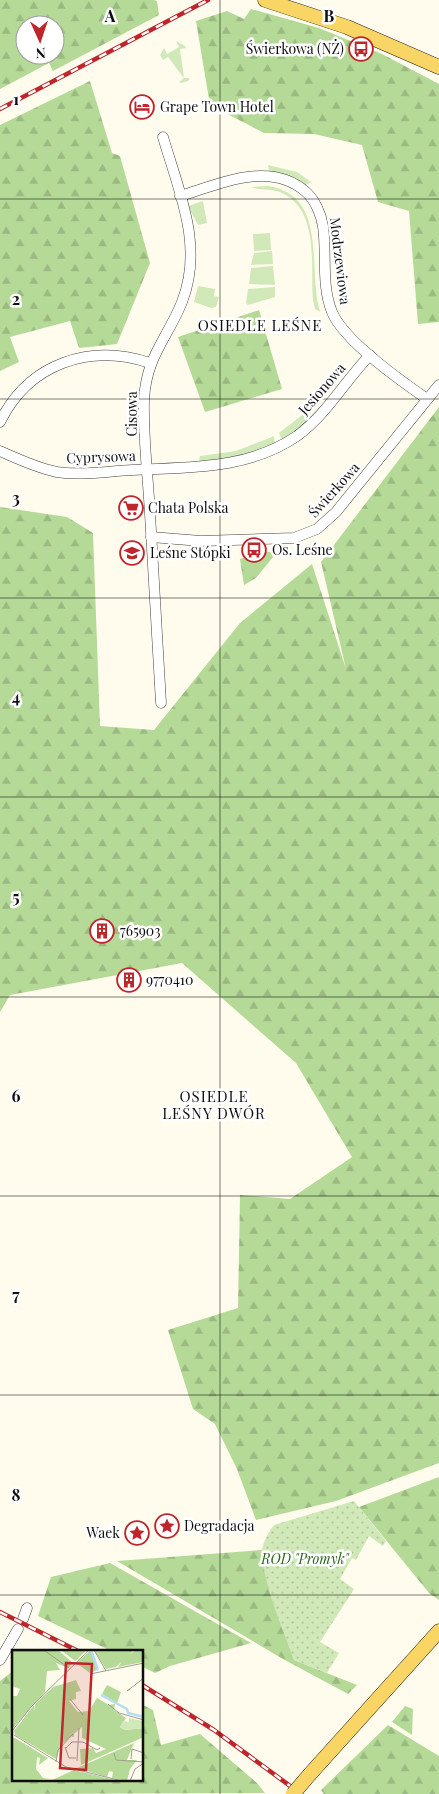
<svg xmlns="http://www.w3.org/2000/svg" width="439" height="1794" font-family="'Playfair Display',serif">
  <defs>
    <pattern id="forest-firs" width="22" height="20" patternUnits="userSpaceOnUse" patternTransform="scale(1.25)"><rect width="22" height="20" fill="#b5da97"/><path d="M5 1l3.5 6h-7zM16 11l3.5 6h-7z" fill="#9aba81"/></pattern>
    <pattern id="garden-dots" width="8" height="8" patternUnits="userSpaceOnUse" patternTransform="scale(1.25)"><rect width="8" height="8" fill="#d1e9b8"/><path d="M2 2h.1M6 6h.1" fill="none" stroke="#b2c79d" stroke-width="1.8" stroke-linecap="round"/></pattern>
  </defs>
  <rect width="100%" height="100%" fill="#fffcee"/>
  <g fill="#d1e9b8">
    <path d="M176,41L185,46L186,48L180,49L184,78H190L188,81L181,83L179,82L184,78L168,57L163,60L160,55L164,48L167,54L179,47Z"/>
    <path d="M268,165L297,172L311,182L304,186L287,175L269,171Z"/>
    <path d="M268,186C329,195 307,269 320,312L315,309L313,300C310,266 320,211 282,193C272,188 261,191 251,187Z"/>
    <path d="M203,201L207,223L198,225L188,206Z"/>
    <path d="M270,233L271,250L254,251L253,234Z"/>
    <path d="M272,251L273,264L251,265L254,253Z"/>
    <path d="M273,266L275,285L249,284L251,268Z"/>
    <path d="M198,286L215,289L214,296L219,297L216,307L211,308L194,302Z"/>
    <path d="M275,287V297L248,305L246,303L248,289Z"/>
    <path d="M306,412L312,418L284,439L281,438L279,433Z"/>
    <path d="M274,436L275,444L250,455L202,463L199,460L200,456L236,451Z"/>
  </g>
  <g fill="url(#forest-firs)" fill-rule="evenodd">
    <path d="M0,0H154L157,1L159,15L53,71L49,63L0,89ZM25,25H55V55H25Z"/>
    <path d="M251,9L319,28L382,54L439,84V322L418,324L409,211L378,202L362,145L314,134L264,133L210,105L196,21L227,11L244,19Z"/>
    <path d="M90,81L112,153L120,156L150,263L117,344L79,348L70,321L10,337L19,362L0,371V125Z"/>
    <path d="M259,310L282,389L205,412L178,337Z"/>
    <path d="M439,407V1463L336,1501L256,1520L237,1469L215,1424L193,1409L168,1330L238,1308L240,1195L290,1199L352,1157L296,1063L182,963L10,995L0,1012V507L67,517L93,533L100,726L154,730L240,623L312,564L346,669L321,562Z"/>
    <path d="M265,552H277L256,578L244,585L240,559Z"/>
    <path d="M439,1477V1600L429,1593L359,1507Z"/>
    <path d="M262,1550L266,1575L294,1660L357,1685L348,1694L283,1659L117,1561Z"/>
    <path d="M110,1563L251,1643L170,1666L155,1673L143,1667L142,1652L111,1651L38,1616L51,1577Z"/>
    <path d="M14,1670V1780H142L143,1705L153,1710L161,1745L200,1734L257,1783L265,1793L0,1794V1681Z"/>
    <path d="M405,1706L413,1709L412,1735L392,1722Z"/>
    <path d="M388,1725L439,1756V1794H324L321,1790Z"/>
  </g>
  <path fill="url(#garden-dots)" d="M354,1501L386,1541L383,1546L369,1536L356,1560L352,1558L340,1579L354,1589L320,1642L339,1653L327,1673L294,1660C283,1629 263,1584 262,1552C262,1544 269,1531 274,1525Z"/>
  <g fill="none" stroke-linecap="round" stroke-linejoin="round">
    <g stroke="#414141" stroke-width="11">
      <g id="minor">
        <path d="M180,196C220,184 270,160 306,192C315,200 321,214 323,226C327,254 321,285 332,312C344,341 401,381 427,399"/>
        <path d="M0,422C29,363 90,343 150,363"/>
        <path d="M0,451C18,459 37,468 57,472C81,476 108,471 133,470C190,467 247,470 297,436C327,414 345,381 370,355"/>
        <path d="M151,537L201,541L294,538L317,529L336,512L439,385"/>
        <path d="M161,703C157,640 154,577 150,514C148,476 143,438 144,400C146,357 167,339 182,302C204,246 179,192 163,137"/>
        <path d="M23,1619L27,1608"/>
        <path d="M0,1660L18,1629"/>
      </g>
    </g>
    <g stroke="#1f1f1f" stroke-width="15">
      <g id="major">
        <path d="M265,0L347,27L439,67"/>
        <path d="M310,1774L439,1631"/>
      </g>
    </g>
    <use href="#minor" stroke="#fff" stroke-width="10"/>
    <use href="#major" stroke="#f8d565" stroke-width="14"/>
    <g stroke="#be262c" stroke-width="4.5">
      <g id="rail">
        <path d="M0,109L208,0"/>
        <path d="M0,1612L80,1652"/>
        <path d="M142,1685L214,1730L301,1794"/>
      </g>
    </g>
    <use href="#rail" stroke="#fff" stroke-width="2.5" stroke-dasharray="8" stroke-linecap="butt"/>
    <g stroke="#1f1f1f" stroke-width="15" stroke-linecap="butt">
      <path id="major-bridge" d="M293,1794L310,1774"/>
    </g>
    <use href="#major-bridge" stroke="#f8d565" stroke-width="14"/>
  </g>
  <path fill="none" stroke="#0e0e0e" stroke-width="1" stroke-opacity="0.55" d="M220,0V1794M0,199H439M0,399H439M0,598H439M0,797H439M0,997H439M0,1196H439M0,1395H439M0,1595H439"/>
  <defs>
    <g id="bus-ring" transform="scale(1.25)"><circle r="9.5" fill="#fff" stroke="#be262c" stroke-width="1.5"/><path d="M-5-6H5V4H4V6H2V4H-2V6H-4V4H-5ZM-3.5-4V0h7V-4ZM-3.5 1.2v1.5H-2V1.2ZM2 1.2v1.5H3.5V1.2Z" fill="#be262c"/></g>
    <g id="hotel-ring" transform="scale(1.25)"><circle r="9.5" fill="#fff" stroke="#be262c" stroke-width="1.5"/><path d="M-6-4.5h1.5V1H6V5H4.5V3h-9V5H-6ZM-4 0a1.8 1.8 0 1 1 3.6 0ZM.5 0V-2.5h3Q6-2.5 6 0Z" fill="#be262c"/></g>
    <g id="supermarket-ring" transform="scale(1.25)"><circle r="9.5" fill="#fff" stroke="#be262c" stroke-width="1.5"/><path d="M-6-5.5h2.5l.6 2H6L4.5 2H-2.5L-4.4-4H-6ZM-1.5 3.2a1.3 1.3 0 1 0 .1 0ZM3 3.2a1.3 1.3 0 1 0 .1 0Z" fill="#be262c"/></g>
    <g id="school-ring" transform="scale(1.25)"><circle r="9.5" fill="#fff" stroke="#be262c" stroke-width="1.5"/><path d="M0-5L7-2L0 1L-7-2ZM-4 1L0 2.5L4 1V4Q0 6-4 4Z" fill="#be262c"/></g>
    <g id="building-ring" transform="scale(1.25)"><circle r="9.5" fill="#fff" stroke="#be262c" stroke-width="1.5"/><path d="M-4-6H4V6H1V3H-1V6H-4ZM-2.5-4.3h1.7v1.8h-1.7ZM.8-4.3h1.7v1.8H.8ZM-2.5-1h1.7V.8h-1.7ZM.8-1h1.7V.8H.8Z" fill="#be262c"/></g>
    <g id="sight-ring" transform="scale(1.25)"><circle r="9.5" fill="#fff" stroke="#be262c" stroke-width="1.5"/><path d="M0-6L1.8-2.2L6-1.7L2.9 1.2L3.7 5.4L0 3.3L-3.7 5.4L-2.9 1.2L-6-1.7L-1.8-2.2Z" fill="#be262c"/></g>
  </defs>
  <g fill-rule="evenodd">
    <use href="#bus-ring" x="361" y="49"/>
    <use href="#hotel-ring" x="142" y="107"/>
    <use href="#supermarket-ring" x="131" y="508"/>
    <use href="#bus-ring" x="254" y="550"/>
    <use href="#school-ring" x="132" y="553"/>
    <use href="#building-ring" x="102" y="931"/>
    <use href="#building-ring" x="129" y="980"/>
    <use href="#sight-ring" x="167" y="1526"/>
    <use href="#sight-ring" x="137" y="1533"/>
  </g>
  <g text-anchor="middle" stroke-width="5" stroke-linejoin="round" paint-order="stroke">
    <g font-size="14" fill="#0e0e0e" stroke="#fff" text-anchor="start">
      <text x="344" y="54" text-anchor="end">Świerkowa (NŻ)</text>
      <text x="160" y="112">Grape Town Hotel</text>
      <text x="148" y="513">Chata Polska</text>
      <text x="272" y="555">Os. Leśne</text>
      <text x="150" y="558">Leśne Stópki</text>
      <text x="120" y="936">765903</text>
      <text x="146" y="985">9770410</text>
      <text x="184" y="1531">Degradacja</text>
      <text x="120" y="1538" text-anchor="end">Waek</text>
    </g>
    <g font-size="14" fill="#0e0e0e" stroke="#fff">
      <text transform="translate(340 261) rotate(83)" y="5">Modrzewiowa</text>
      <text transform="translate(322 389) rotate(-49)" y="5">Jesionowa</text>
      <text transform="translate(132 414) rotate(-90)" y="5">Cisowa</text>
      <text transform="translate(101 457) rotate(-2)" y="5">Cyprysowa</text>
      <text transform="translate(334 490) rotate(-48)" y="5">Świerkowa</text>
    </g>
    <g font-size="14" font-style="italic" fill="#2c651e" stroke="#fff">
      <text x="305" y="1564">ROD "Promyk"</text>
    </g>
    <g font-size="15" letter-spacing="1" fill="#0e0e0e" stroke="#fff">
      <text x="260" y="331">OSIEDLE LEŚNE</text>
      <text x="214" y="1102">OSIEDLE<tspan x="214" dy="17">LEŚNY DWÓR</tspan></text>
    </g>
  </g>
  <g transform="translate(12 1650)">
    <rect width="131" height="131" fill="#fffcee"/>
    <path d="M49,0H75L63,11ZM79,0L85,20L78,23L64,13ZM82,0H122L104,17L94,19ZM124,0L131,1V12L106,17L113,7ZM0,1L46,0L61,13L56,18L44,13L48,20L35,21L33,42L0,79V46H5L8,39L0,36ZM64,30L69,41L64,42V49L57,51L66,62L77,61L85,48L97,55L103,54L102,60L114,68L108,77L113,80L131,78L132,87L69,115L68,99L81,98L84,103L94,99L70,88V77L49,95L44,109L3,85L2,81L22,55L23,61V54L41,37ZM95,35L109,42L105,53L90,44ZM3,88L36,108L27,115L28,108L25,107L24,119L31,128L38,129L0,131V89ZM122,93L115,110H125L118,119L115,131L100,128L101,122L97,121L95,127L65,118ZM62,120L107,131H38Z" fill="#b5da97"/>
    <path d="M117,68L131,71V78L113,80L108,77L111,71L117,72Z" fill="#d1e9b8"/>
    <path fill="none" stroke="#b3ddf6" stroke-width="2.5" d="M79,0L86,20M89,45L115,59L116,63L132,67"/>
    <path fill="none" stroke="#9f9d94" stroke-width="1" d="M82,0L94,21M0,1H33L57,18M78,24L132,13M118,39L115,41L132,28M58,49L71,65M96,54L107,63L132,70M0,81L19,57L77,0M2,85L54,117L110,131M53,97L57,108H64M54,98L60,92H71L85,100L88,98M102,103L104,110L132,112M119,109L120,99L132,103M65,111L67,78M44,112L46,100L61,84V87M118,131L123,119L132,113"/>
    <path fill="#be262c" fill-opacity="0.15" stroke="#be262c" stroke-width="2.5" d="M54,13L80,14L74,120L48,118Z"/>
    <rect width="131" height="131" fill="none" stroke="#0e0e0e" stroke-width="2.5"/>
  </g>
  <g font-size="16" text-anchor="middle" font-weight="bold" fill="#0e0e0e" stroke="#fff" stroke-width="5" stroke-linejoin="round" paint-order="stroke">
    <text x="110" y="22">A</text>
    <text x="329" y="22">B</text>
    <text x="16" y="105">1</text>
    <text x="16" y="305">2</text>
    <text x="16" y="504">3</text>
    <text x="16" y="703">4</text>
    <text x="16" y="903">5</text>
    <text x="16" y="1102">6</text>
    <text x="16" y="1301">7</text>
    <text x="16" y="1501">8</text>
  </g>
  <g transform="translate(40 40) rotate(177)"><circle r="24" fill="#ffffff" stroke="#9f9f9f"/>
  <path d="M0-4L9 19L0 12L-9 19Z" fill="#be262c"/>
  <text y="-8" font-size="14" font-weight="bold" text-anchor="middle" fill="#0e0e0e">N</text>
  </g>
</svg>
